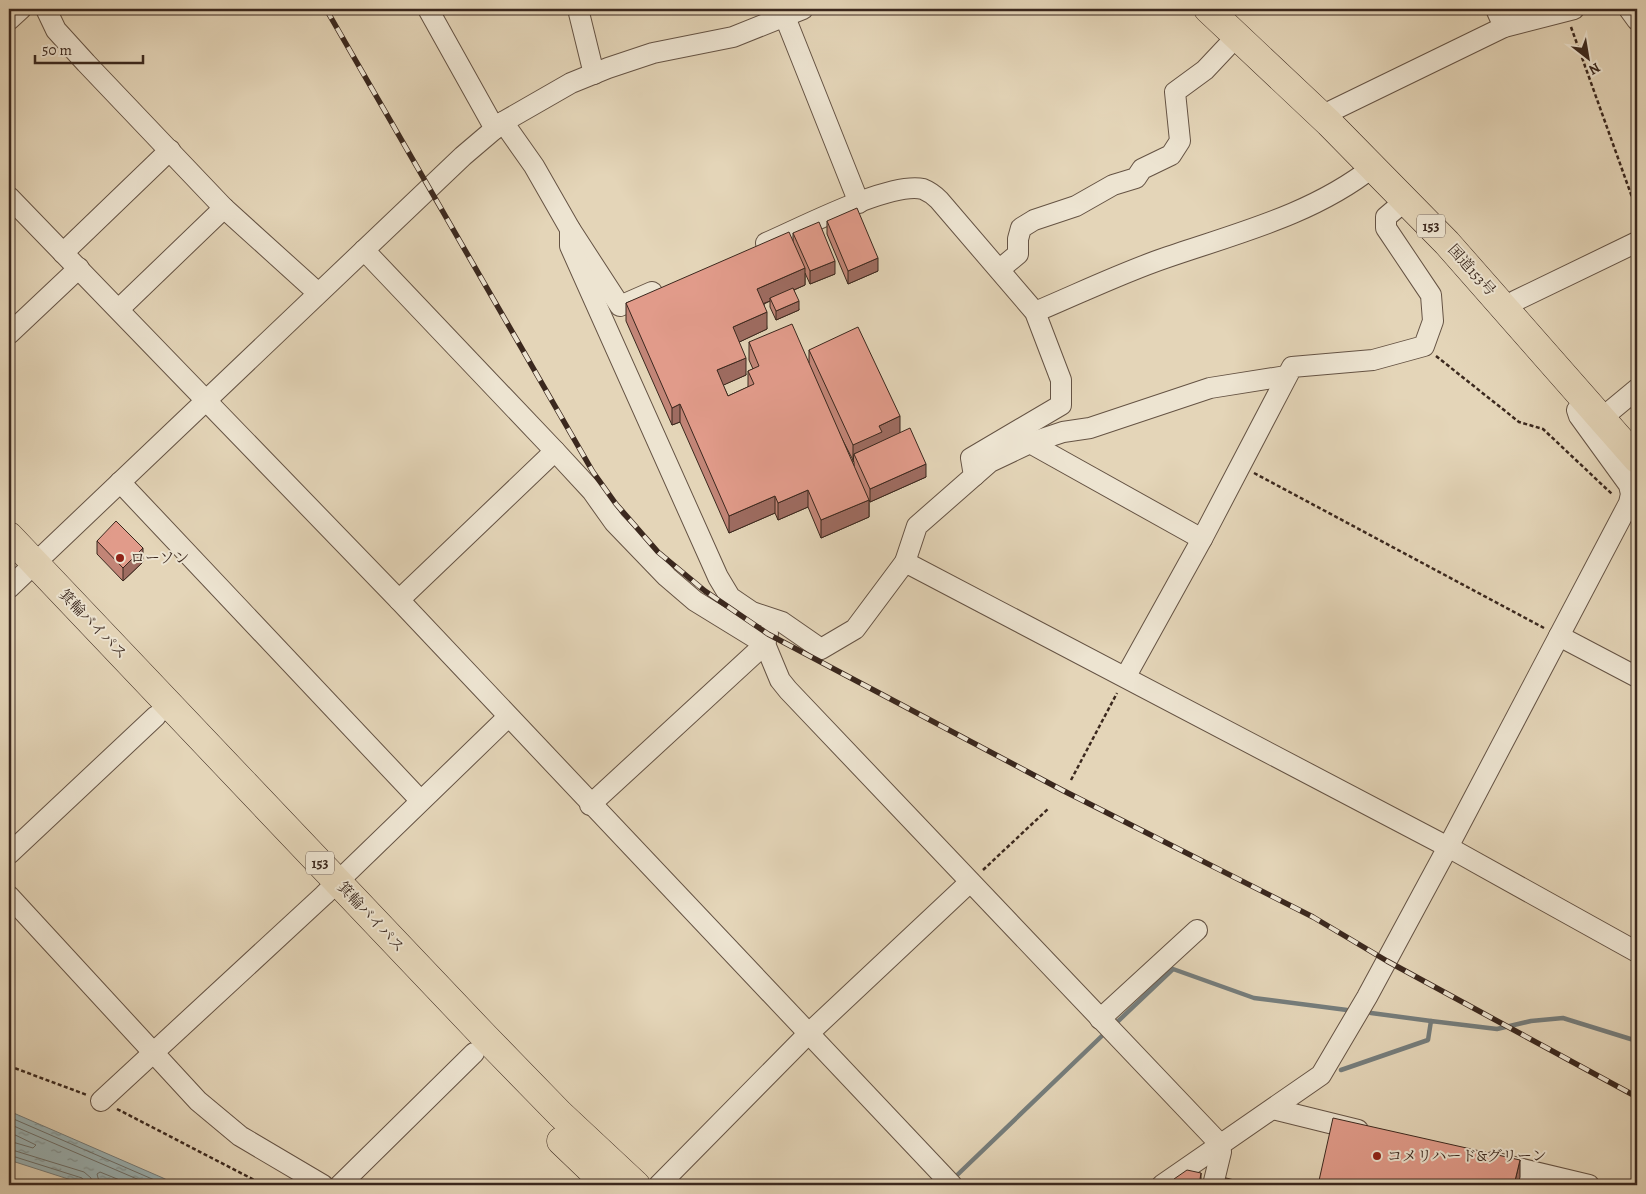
<svg xmlns="http://www.w3.org/2000/svg" width="1646" height="1194" font-family="Alegreya,'Noto Serif JP',serif">
  <defs>
    <pattern id="water-ripples" width="26" height="14" patternUnits="userSpaceOnUse" patternTransform="scale(1.25)"><rect width="26" height="14" fill="#9bb6ba"/><path d="M2 4q2-2 4 0t4 0M15 11q2-2 4 0t4 0" fill="none" stroke="#809497"/></pattern>
  </defs>
  <rect width="100%" height="100%" fill="#e4d5b8"/>
  <filter id="stains"><feTurbulence type="fractalNoise" baseFrequency=".004" numOctaves="4"/><feColorMatrix values="0 0 0 0 .2 0 0 0 0 .09 0 0 0 0 .02 0 0 0 .5 -.17"/></filter>
  <radialGradient id="worn" r=".72"><stop offset=".6" stop-color="#630" stop-opacity="0"/><stop offset="1" stop-color="#630" stop-opacity=".3"/></radialGradient>
  <path fill="url(#water-ripples)" stroke="#757d7c" d="M9,1111L163,1178L177,1185H87L9,1160Z"/>
  <g fill="none" stroke-linecap="round" stroke-linejoin="round">
    <g stroke="#6b6f6c" stroke-width="1">
      <path d="M9,1117L166,1185"/>
      <path d="M9,1124L151,1185"/>
      <path d="M9,1132L36,1145L33,1148L9,1141"/>
      <path d="M9,1149L84,1172L91,1178L92,1185"/>
      <path d="M9,1155L82,1178L86,1185"/>
      <path d="M100,1185L97,1174L100,1172L132,1185"/>
    </g>
    <g stroke="#757d7c" stroke-width="4.5">
      <path d="M1371,1013L1431,1021"/>
      <path d="M1114,1025L1173,969L1254,998L1347,1010"/>
      <path d="M1341,1070L1428,1040L1431,1021L1497,1029L1531,1021L1563,1018L1637,1041"/>
      <path d="M953,1179L1106,1032"/>
      <path d="M1148,1185L1157,1179"/>
    </g>
    <g stroke="#655344" stroke-width="22">
      <g id="minor">
        <path d="M46,9L56,30L86,63L224,208L318,293"/>
        <path d="M428,9L495,129"/>
        <path d="M578,9L594,74"/>
        <path d="M1496,9L1504,27"/>
        <path d="M1629,9L1637,20"/>
        <path d="M785,17L859,203"/>
        <path d="M9,20L21,9"/>
        <path d="M1321,116L1504,27L1574,9"/>
        <path d="M503,122L534,166L570,229L620,306L652,292"/>
        <path d="M9,197L399,600L952,1185"/>
        <path d="M570,229V246L718,577L730,597L752,612L782,622L821,649L855,629L905,562L1448,847L1637,952"/>
        <path d="M766,243C799,229 890,181 923,189C928,191 935,196 939,200L1035,312L1061,380V405L971,458L974,476L917,526L905,562"/>
        <path d="M364,250L555,451L592,491L614,522L667,577L695,601L765,644L780,680L788,690L1219,1143L1221,1152L1213,1185"/>
        <path d="M63,253L170,150"/>
        <path d="M1000,269L1018,254V239L1021,228L1034,220L1076,206L1113,185L1136,178L1142,169L1171,155L1180,141L1175,92L1205,70L1237,36"/>
        <path d="M1507,308L1515,301L1637,242"/>
        <path d="M119,309L224,208"/>
        <path d="M1035,312C1078,294 1121,273 1165,258C1237,233 1312,215 1373,167"/>
        <path d="M9,334L79,268"/>
        <path d="M1602,418L1637,389"/>
        <path d="M1030,443L1063,432L1090,428L1210,388L1286,376"/>
        <path d="M974,476L990,462L1030,443L1202,539"/>
        <path d="M120,482L420,800"/>
        <path d="M9,588L463,156L503,122L571,83L608,68L653,53L733,37L803,9"/>
        <path d="M399,600L555,451"/>
        <path d="M1559,636L1637,677"/>
        <path d="M1126,676L1202,539L1292,367L1373,360L1424,346L1433,321L1431,295L1386,228V217L1406,200"/>
        <path d="M590,805L765,644L768,633"/>
        <path d="M9,854L156,716"/>
        <path d="M9,896L198,1101L240,1136L323,1185"/>
        <path d="M1100,1019L1197,930"/>
        <path d="M101,1101L324,895L508,717"/>
        <path d="M1273,1109L1358,1130"/>
        <path d="M1493,1162L1589,1185"/>
        <path d="M340,1185L474,1053"/>
        <path d="M659,1185L808,1034L970,882"/>
        <path d="M1162,1185L1321,1075L1367,997L1448,847L1629,503L1631,494L1629,485L1579,416L1577,410L1586,400"/>
      </g>
    </g>
    <g stroke="#3b281e" stroke-width="29">
      <g id="highway">
        <path d="M1208,9L1329,123L1447,243L1637,459"/>
        <path d="M9,536L486,1038L560,1114L636,1185"/>
        <path d="M561,1141L607,1185"/>
      </g>
    </g>
    <g stroke="#3b281e" stroke-width="2.5" stroke-dasharray="4 2.5" stroke-linecap="butt">
      <path d="M1571,27L1637,211"/>
      <path d="M1436,356L1519,422L1543,429L1613,495"/>
      <path d="M1254,473L1544,628"/>
      <path d="M1071,780L1117,693"/>
      <path d="M983,870L1049,808"/>
      <path d="M9,1066L87,1095"/>
      <path d="M117,1109L264,1185"/>
    </g>
    <use href="#minor" stroke="#ede4d1" stroke-width="20"/>
    <use href="#highway" stroke="#e4d5b8" stroke-width="28"/>
    <g stroke="#3b281e" stroke-width="5.5">
      <path id="rail" d="M326,9L593,472L616,504L658,552L705,591L768,634L1062,790L1313,917L1387,961L1637,1097"/>
    </g>
    <use href="#rail" stroke="#ede4d1" stroke-width="4" stroke-dasharray="11" stroke-linecap="butt"/>
  </g>
  <g fill="#c28577" stroke="#3b281e" fill-rule="evenodd">
    <path d="M827,221L878,271L848,284L827,234Z"/>
    <path d="M793,233L835,274L810,284L805,273V285L794,290L799,310L776,320L770,307V301L764,304L767,329L739,342L746,375L723,385L728,396L748,387V371L753,369L749,360V342L809,363V350L900,433L926,477L870,502L869,500V517L821,538L808,507L778,520L775,513L729,533L680,422L672,425L626,321V303L793,242ZM838,431L854,462V466Z"/>
    <path d="M97,541L143,562L123,581L97,554Z"/>
  </g>
  <g fill="#9e6c61" stroke="#3b281e">
    <path d="M878,258V271L848,284V271Z"/>
    <path d="M835,261V274L810,284V271Z"/>
    <path d="M805,268V285L771,300L770,298V301L757,306V289Z"/>
    <path d="M799,301V310L776,320V311Z"/>
    <path d="M767,312V329L733,345V327Z"/>
    <path d="M746,358V375L717,388V370Z"/>
    <path d="M680,404V422L672,425V408Z"/>
    <path d="M900,416V434L854,454L853,462V445L879,426Z"/>
    <path d="M926,464V477L870,502V489Z"/>
    <path d="M808,490V507L778,520V503Z"/>
    <path d="M775,496V513L729,533V516Z"/>
    <path d="M869,500V517L821,538V520Z"/>
    <path d="M143,548V562L123,581V568Z"/>
    <path d="M1520,1160V1177L1518,1185H1514Z"/>
    <path d="M1201,1173V1185H1199Z"/>
  </g>
  <g fill="#e19b8a" stroke="#3b281e">
    <path d="M857,208L878,258L848,271L827,221Z"/>
    <path d="M819,222L835,261L810,271L793,233Z"/>
    <path d="M789,232L805,268L757,289L767,312L733,327L746,358L717,370L728,396L754,384L748,371L759,366L749,342L792,324L869,500L821,520L808,490L778,503L775,496L729,516L680,404L672,408L626,303Z"/>
    <path d="M793,288L799,301L776,311L770,298Z"/>
    <path d="M858,327L900,416L879,426L882,432L853,445L809,350Z"/>
    <path d="M910,428L926,464L870,489L854,454Z"/>
    <path d="M116,521L143,548L123,568L97,541Z"/>
    <path d="M1333,1118L1520,1160L1514,1185H1318Z"/>
    <path d="M1187,1170L1201,1173L1199,1185H1173L1174,1179Z"/>
    <path d="M1226,1178L1247,1183V1185H1224Z"/>
  </g>
  <g fill="#8f2418" stroke="#ede4d1" stroke-width="2">
    <circle cx="120" cy="558" r="5"/>
    <circle cx="1377" cy="1156" r="5"/>
  </g>
  <g text-anchor="middle" stroke-width="4" stroke-linejoin="round" paint-order="stroke">
    <g fill="#ede4d1" stroke="#706054" stroke-width="1">
      <rect x="1417" y="214.5" width="28" height="23" rx="4"/>
      <rect x="306" y="851.5" width="28" height="23" rx="4"/>
    </g>
    <g font-size="14" font-weight="bold" fill="#3b281e">
      <text x="1431" y="231">153</text>
      <text x="320" y="868">153</text>
    </g>
    <g font-size="15" fill="#3b281e" stroke="#ede4d1">
      <text transform="translate(1472 270) rotate(48)" y="5">国道153号</text>
      <text transform="translate(93 624) rotate(46)" y="5">箕輪バイパス</text>
      <text transform="translate(371 917) rotate(47)" y="5">箕輪バイパス</text>
    </g>
    <g font-size="15" fill="#3b281e" stroke="#ede4d1" text-anchor="start">
      <text x="130" y="563">ローソン</text>
      <text x="1387" y="1161">コメリハード&amp;グリーン</text>
    </g>
  </g>
  <rect width="1646" height="1194" fill="none" stroke="#e4d5b8" stroke-width="30"/>
  <rect x="10" y="10" width="1626" height="1174" fill="none" stroke="#3b281e" stroke-width="2.5"/>
  <rect x="15" y="15" width="1616" height="1164" fill="none" stroke="#3b281e"/>
  <g transform="translate(1588 58) rotate(149)" stroke="#ede4d1" stroke-width="4" paint-order="stroke">
  <path d="M0-4L9 19L0 12L-9 19Z" fill="#3b281e"/>
  <text y="-8" font-size="14" font-weight="bold" text-anchor="middle" fill="#3b281e">N</text>
  </g>
  <path d="M35 55v8h108v-8" fill="none" stroke="#3b281e" stroke-width="2.5"/>
  <text x="42" y="55" font-size="15" fill="#3b281e" stroke="#ede4d1" stroke-width="4" paint-order="stroke">50 m</text>
  <rect width="100%" height="100%" filter="url(#stains)"/>
  <rect width="100%" height="100%" fill="url(#worn)"/>
</svg>
